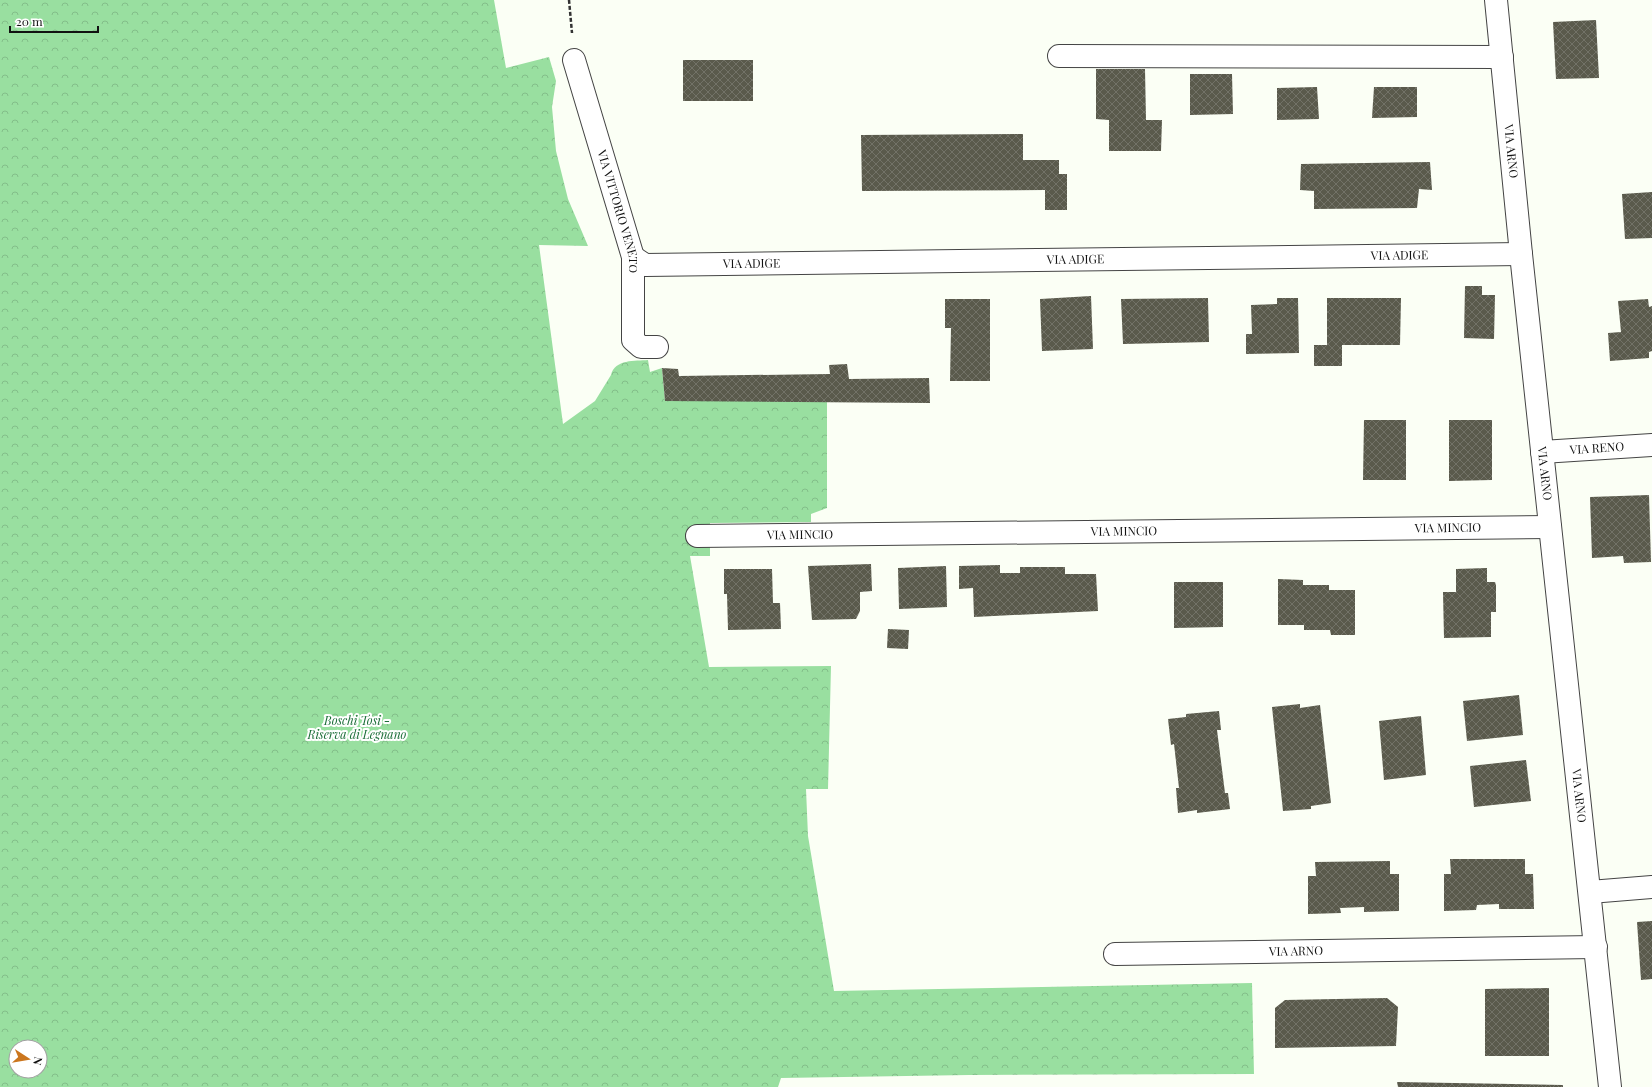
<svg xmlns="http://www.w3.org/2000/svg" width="1652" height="1087" font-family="'Playfair Display',serif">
  <defs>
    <pattern id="forest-crowns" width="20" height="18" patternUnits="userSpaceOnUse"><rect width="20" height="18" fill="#99dfa0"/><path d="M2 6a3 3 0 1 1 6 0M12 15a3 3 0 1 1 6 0" fill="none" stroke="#83be89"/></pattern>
    <pattern id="building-cross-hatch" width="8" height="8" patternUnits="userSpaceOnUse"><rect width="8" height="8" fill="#5a5a4c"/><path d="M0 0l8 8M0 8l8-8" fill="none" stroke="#727267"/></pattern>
  </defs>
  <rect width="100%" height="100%" fill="#fbfff5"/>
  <path fill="url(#forest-crowns)" fill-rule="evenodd" d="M0,0H494L506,68L549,57L556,81L552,107L556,151L568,199L588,246L539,245L563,424L595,401L611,375C615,359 635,361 648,360L650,372L662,368L665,401H827V508L811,514V522L710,523V556H690L709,667L831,666L828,789H806L808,836L834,991L1252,983L1254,1074L969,1075L781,1078L778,1087H0ZM16,1047H40V1071H16Z"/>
  <g fill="url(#building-cross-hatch)">
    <path d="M1596,20L1599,78L1556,79L1553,22Z"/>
    <rect x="683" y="60" width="70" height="41"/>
    <path d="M1096,69H1145L1146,120H1162L1161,151H1109V120L1096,119Z"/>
    <path d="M1190,74H1232L1233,114L1190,115Z"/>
    <path d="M1317,87L1319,119L1277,120V88Z"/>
    <path d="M1374,87H1417V117L1372,118Z"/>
    <path d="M1023,134V160H1059V174H1067V210H1045V190L862,191L861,135Z"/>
    <path d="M1430,162L1432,190L1419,189L1417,208L1314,209V191L1300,190L1301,164Z"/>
    <path d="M1652,192V238L1625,239L1622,194Z"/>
    <path d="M1465,286H1482V295H1495L1494,339L1464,338Z"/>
    <path d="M1091,296L1093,349L1042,351L1040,299Z"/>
    <path d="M1208,298L1209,342L1123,344L1121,299Z"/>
    <path d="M1277,298H1298L1299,353L1246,354V334H1252L1251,305L1277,304Z"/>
    <path d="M1327,298H1401L1400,345H1342V366H1314V345H1327Z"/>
    <path d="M945,299H990V381H950L951,328H945Z"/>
    <path d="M1648,299L1649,307L1652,306V351L1649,352V358L1610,361L1608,333L1621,332L1618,301Z"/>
    <path d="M847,364L849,379L929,378L930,403L665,401L662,368L678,369L679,376L830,374L829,365Z"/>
    <path d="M1364,420H1406V480H1363Z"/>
    <path d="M1449,420H1492V480L1449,481Z"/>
    <path d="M1649,495L1651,562L1624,563L1623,556L1592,558L1590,497Z"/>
    <path d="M871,564L872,591L860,592V611L856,619L812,620L808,566Z"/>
    <path d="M1000,565V573H1020V567H1065V574H1096L1098,611L974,617L973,588L959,589V566Z"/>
    <path d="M946,566L947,607L899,609L898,568Z"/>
    <path d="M1487,568V582H1495L1496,585V612H1491V637L1444,638L1443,592H1456V569Z"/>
    <path d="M724,569H772L773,603H780L781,629L728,630L727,594H724Z"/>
    <path d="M1278,579L1303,580V585H1329V590H1355V635H1331L1330,630H1304V625H1278Z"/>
    <path d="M1174,582H1223V627L1174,628Z"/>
    <path d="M888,629L909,630L908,649L887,648Z"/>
    <path d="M1519,695L1523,735L1467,741L1463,701Z"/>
    <path d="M1300,704V708L1320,705L1331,803L1311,806V809L1283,811L1272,707Z"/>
    <path d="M1219,711L1221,730H1217L1225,793H1228L1230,809L1197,813V810L1178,813L1176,788H1179L1174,744L1171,745L1168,719L1186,717V714Z"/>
    <path d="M1421,716L1426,775L1384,780L1379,721Z"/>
    <path d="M1526,760L1531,801L1474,807L1470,766Z"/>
    <path d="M1450,859H1525V874H1533L1534,909H1499V904L1477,905L1476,910L1444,911V874H1451Z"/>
    <path d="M1390,861V874H1399V911L1364,912V907L1340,908L1341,913L1308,914V876H1316L1315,862Z"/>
    <path d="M1652,921V979L1641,980L1637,922Z"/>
    <path d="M1549,988V1056H1485V989Z"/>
    <path d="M1387,998L1398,1007L1396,1046L1275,1048V1008L1285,1000Z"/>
    <path d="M1397,1082L1563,1085V1087H1398Z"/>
  </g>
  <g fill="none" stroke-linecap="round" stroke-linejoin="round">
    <g stroke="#444" stroke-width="24">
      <g id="minor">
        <path id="s1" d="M1496,0L1521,254L1610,1087"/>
        <path d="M1059,56L1502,57"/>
        <path id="s2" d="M574,60L633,257V340L641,347H657"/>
        <path id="s3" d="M633,257L645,265L1521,254"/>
        <path id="s4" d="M1542,452L1652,445"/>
        <path id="s5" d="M697,536L1550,527"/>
        <path d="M1590,892L1652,887"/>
        <path id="s6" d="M1115,954L1596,947"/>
      </g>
    </g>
    <path stroke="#333" stroke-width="2.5" stroke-dasharray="4 2" stroke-linecap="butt" d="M569,0L572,33"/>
    <use href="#minor" stroke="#fff" stroke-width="22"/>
  </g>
  <g text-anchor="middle" stroke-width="4" stroke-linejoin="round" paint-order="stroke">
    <g font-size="12" fill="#111" stroke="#fff">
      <text dy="4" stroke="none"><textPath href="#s1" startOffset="152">VIA ARNO</textPath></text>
      <text dy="4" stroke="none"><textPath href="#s2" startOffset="158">VIA VITTORIO VENETO</textPath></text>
      <text dy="4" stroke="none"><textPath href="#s3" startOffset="769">VIA ADIGE</textPath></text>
      <text dy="4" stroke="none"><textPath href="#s3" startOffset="445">VIA ADIGE</textPath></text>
      <text dy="4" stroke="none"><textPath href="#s3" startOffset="121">VIA ADIGE</textPath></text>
      <text dy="4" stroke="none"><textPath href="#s4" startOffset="55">VIA RENO</textPath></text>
      <text dy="4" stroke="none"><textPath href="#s1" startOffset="476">VIA ARNO</textPath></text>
      <text dy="4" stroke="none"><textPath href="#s5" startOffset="751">VIA MINCIO</textPath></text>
      <text dy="4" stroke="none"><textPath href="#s5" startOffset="427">VIA MINCIO</textPath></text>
      <text dy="4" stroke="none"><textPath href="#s5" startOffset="103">VIA MINCIO</textPath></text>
      <text dy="4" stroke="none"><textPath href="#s1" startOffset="800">VIA ARNO</textPath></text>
      <text dy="4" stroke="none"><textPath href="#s6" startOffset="181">VIA ARNO</textPath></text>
    </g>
    <g font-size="12" font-style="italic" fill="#1b6e38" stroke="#fff">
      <text x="357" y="725">Boschi Tosi -<tspan x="357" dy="14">Riserva di Legnano</tspan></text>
    </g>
  </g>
  <g transform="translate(28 1059) rotate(102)"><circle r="19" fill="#ffffff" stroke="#a0a0a0"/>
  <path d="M0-3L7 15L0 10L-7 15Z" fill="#cb761e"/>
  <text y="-6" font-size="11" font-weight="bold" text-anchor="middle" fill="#111111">N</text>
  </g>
  <path d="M10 26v6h88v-6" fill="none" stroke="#111111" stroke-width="2"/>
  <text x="16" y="26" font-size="12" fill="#111111" stroke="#ffffff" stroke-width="3" paint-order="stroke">20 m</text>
</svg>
